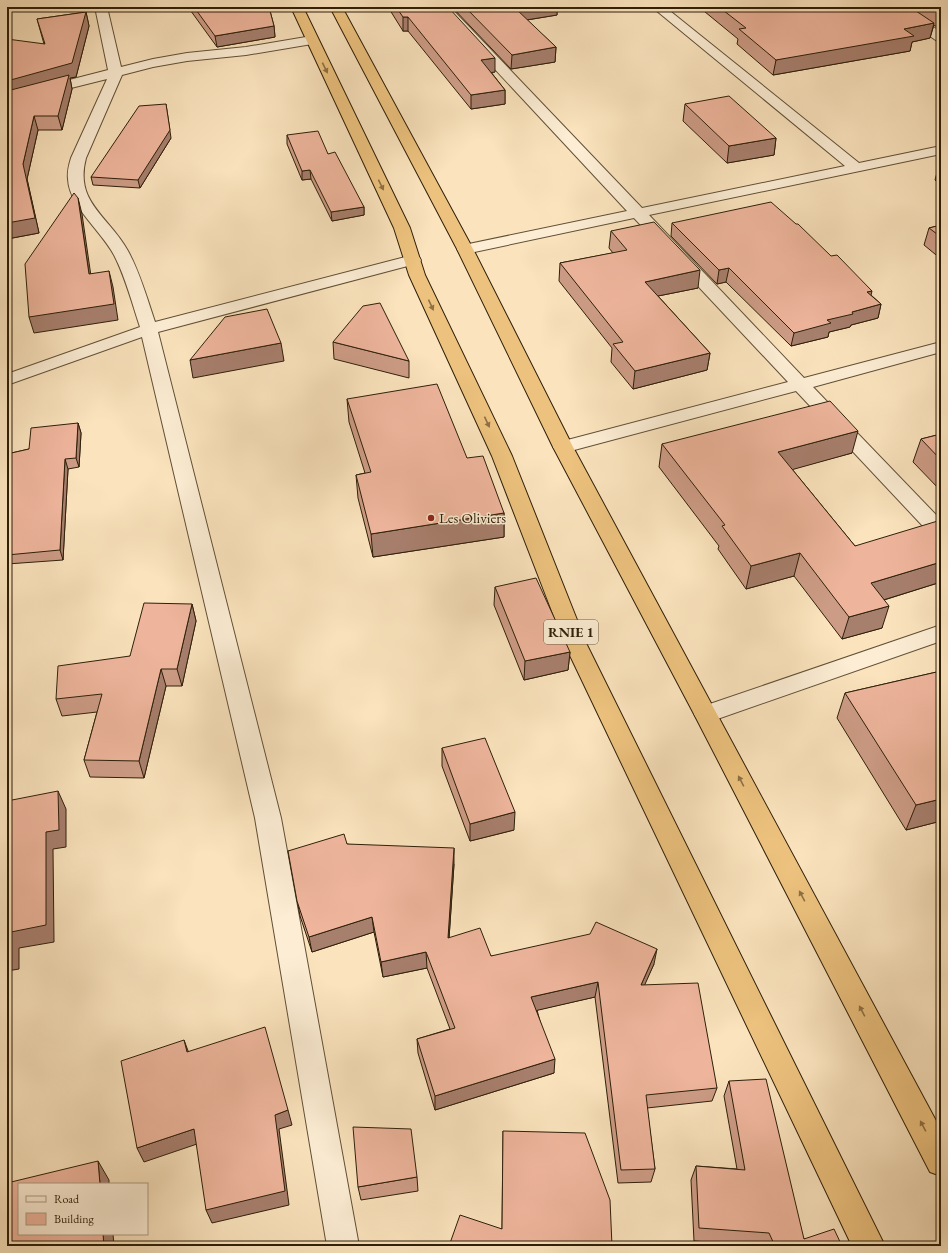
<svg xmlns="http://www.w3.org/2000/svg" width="948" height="1253" font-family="'EB Garamond',serif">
  <rect width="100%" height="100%" fill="#fae3bd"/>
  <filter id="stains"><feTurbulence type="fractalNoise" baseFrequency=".005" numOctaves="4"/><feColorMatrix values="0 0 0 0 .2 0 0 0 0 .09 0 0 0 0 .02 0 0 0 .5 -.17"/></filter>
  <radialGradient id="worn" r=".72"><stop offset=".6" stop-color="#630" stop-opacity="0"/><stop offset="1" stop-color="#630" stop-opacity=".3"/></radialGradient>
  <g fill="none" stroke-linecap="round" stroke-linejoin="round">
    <g stroke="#615036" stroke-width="2">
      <g id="minor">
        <path d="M95,7H107L121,67L153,59L187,53L246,47L312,36L316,37L318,40L316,43L312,44L246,55L187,61L153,67L122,75L86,158C74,203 109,216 128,251C140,273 147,298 155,322L413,255L419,257L421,260L419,263L158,332L281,818L359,1246H327L255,818L142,337L7,385V374L140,327C132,303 126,279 115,257C103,232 69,207 68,179C67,171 69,165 71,158L107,79L7,104V96L108,70Z"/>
        <path d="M437,7H450L642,208L845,166L652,7H665L859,163L941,146V154L649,215L804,378L941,342V352L813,387L941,520V540L934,538L796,391L563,453L556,451L553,447L556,443L788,382L634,218L465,254L459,252L457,249L459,246L627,211Z"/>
        <path d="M888,7H902L941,32V42L937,41Z"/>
        <path d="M941,625V641L706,723L698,720L694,714L698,708Z"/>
      </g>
    </g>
    <g stroke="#2e1f09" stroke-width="2">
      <g id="highway">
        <path d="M291,7H303L410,228L425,275L512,456L587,645L885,1246H852L565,645L492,456L409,275L394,228Z"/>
        <path d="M330,7H342L473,249L573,447L941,1130V1176L930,1172L694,714L553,447L457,249Z"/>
      </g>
    </g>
    <use href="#minor" fill="#fcedd4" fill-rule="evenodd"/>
    <use href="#highway" fill="#edc27e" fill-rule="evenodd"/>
  </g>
  <g fill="#cd9c86" stroke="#2e1f09">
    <path d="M188,7H269L274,26L275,37L217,47Z"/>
    <path d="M388,7H448L495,72H491L505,90V104L471,109L408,31H403Z"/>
    <path d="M452,7H557V15L527,20L556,47L555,62L511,69Z"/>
    <path d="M699,7H941V30L934,25L930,38L912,42L910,51L773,75L737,44L738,39Z"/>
    <path d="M86,12L89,26L76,77L70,78L72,89L62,130H38L27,179L39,233L7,239L44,44L37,19Z"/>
    <path d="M685,104L776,138L774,155L727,163L683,121Z"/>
    <path d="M287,135L328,154L364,207V215L332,221L311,179L302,180L287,144Z"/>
    <path d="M171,138L140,188L93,185L91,177Z"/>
    <path d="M941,164V186L935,180L939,165Z"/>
    <path d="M672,223L871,295L881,304L878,318L851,325L850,327L829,332L828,337L791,346L726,282L717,284L671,236Z"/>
    <path d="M941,225V259L924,245L929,228Z"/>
    <path d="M611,231L698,288L658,296L710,353L707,370L633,389L611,362L612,348L559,281L560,263L613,253L609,248Z"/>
    <path d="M333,342L409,361V378L334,359Z"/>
    <path d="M347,399L467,458L504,513V537L373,557L358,498L356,475L365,473L349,422Z"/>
    <path d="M78,423L81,433L79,467L68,469L63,560L7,564V454L29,449Z"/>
    <path d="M941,434V491L913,462L921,439Z"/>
    <path d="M662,444L852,453L792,469L855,546L941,582L884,600L882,628L842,639L794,576L746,589L718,549L719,546L659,467Z"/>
    <path d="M495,587L570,652L568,670L524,680L494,605Z"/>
    <path d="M192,604L196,621L182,686H166L144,778L90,777L84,760L97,712L62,716L56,699L130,656Z"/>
    <path d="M941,671V821L906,830L837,718L845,693Z"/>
    <path d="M442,748L514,830L470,841L442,766Z"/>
    <path d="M347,844L454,864L449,938L491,956L654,964L644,985L717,1088L712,1101L647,1108L655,1169L651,1182L618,1183L595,997L537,1010L554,1073L435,1110L418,1053L417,1039L450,1029L427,968L383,977L374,932L312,952L300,916L288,851Z"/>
    <path d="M729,1081L804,1239L842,1246H763L694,1241L691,1180L696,1166L737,1169L724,1096Z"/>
    <path d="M503,1131L612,1246L502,1229Z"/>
    <path d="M417,1177L418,1191L361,1200L358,1187Z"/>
  </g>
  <g fill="#a77f6d" stroke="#2e1f09">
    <path d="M522,7H557V15L514,22L515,8Z"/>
    <path d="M86,12L89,26L76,77L70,78L72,89L62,130L58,116L7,96V81Z"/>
    <rect x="403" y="17" width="5" height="14"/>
    <path d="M934,23L930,38L912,42L910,51L773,75L776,60L904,29Z"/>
    <path d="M274,26L275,37L217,47L215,36Z"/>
    <path d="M556,47L555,62L511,69L512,55Z"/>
    <path d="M495,58V72L481,74V60Z"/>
    <path d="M505,90V104L471,109V95Z"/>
    <path d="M166,104L171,138L140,188L138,180Z"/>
    <path d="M34,116L38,130L27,179L39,233L7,239V223L23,164Z"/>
    <path d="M776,138L774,155L727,163L729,146Z"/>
    <path d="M310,170L311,179L302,180V171Z"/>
    <path d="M78,198L82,214L93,290L89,274Z"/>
    <path d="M364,207V215L332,221L331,212Z"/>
    <path d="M729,268L726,282L717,284L719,270Z"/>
    <path d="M700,270L698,288L643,299L645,282Z"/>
    <path d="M109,271L113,287L118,320L34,333L29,317Z"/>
    <path d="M872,291L869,304L867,292Z"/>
    <path d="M881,304L878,318L851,325L850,327L829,332L828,337L791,346L794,333L827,320L852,312Z"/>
    <path d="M281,343L284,361L193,378L190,360Z"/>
    <path d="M710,353L707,370L633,389L635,371Z"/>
    <path d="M78,423L81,433L79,467L76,458Z"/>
    <path d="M858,431L852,453L773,475L778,452Z"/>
    <path d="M65,459L68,469L63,560L60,550Z"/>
    <path d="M504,513V537L373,557L371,534Z"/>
    <path d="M800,553L794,576L746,589L751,566Z"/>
    <path d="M941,562V582L864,606L871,583Z"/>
    <path d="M192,604L196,621L182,686L177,669Z"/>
    <path d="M889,606L882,628L842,639L849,617Z"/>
    <path d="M570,652L568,670L524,680L525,661Z"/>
    <path d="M161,669L166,686L144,778L139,761Z"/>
    <path d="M58,791L66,809V847L53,849L54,942L19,948V969L7,971V953L11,932L46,832Z"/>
    <path d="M941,799V821L906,830L916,805Z"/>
    <path d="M515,812L514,830L470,841V824Z"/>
    <path d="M454,848V864L448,954V938Z"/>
    <path d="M372,917L374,932L312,952L309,937Z"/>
    <path d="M657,949L654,964L638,1000L641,985Z"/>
    <path d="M426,952L427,968L383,977L381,962Z"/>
    <path d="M598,982L595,997L530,1012L531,997Z"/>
    <path d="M184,1040L190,1056L187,1052Z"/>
    <path d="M555,1059L554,1073L435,1110V1096Z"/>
    <path d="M288,1110L292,1125L279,1129L289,1205L212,1223L206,1210L275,1115Z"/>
    <path d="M194,1129L200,1143L144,1162L137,1148Z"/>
    <path d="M98,1161L109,1180V1184H100Z"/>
    <path d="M103,1234H113L114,1246H104Z"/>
  </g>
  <g fill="#eeb59c" stroke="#2e1f09">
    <path d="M194,7H269L274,26L215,36Z"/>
    <path d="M396,7H448L495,58L481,60L505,90L471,95L408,17H403Z"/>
    <path d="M465,7H522L515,8L556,47L512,55Z"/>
    <path d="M719,7H910L934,23L904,29L914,36L776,60L739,29L746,28Z"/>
    <path d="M932,7H941V13Z"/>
    <path d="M86,12L72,63L7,81V39L45,44L37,19Z"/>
    <path d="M69,75L58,116H34L23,164L35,218L7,223V91Z"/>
    <path d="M729,96L776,138L729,146L685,104Z"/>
    <path d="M166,104L170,130L138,180L91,177L139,106Z"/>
    <path d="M318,131L328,154L335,152L364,207L331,212L310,170L302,171L287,135Z"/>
    <path d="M74,193L78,198L89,274L109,271L114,304L29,317L25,264Z"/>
    <path d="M771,202L796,224H798L831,256L837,255L872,291L867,292L881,304L852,312L853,314L827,320L831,323L794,333L729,268L719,270L672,223Z"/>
    <path d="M654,222L700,270L645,282L710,353L635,371L613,344L623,342L560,263L627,250L611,231Z"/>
    <path d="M941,225V237L929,228Z"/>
    <path d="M380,303L409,361L333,342L363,306Z"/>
    <path d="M267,309L281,343L190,360L225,317Z"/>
    <path d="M437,384L467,458L483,456L504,513L371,534L356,475L371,472L347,399Z"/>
    <path d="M830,401L858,431L778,452L855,546L941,520V562L871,583L889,606L849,617L800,553L751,566L722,526L725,525L662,444Z"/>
    <path d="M78,423L76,458L65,459L60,550L7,555V454L29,449L31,428Z"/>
    <path d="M941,434V460L921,439Z"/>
    <path d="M536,578L570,652L525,661L495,587Z"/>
    <path d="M144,603L192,604L177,669H161L139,761L84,760L102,694L56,699L58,666L130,656Z"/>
    <path d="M941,671V799L916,805L845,693Z"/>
    <path d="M485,738L515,812L470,824L442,748Z"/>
    <path d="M58,791L59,830L46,832V925L11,932L10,952L7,953V801Z"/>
    <path d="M344,834L347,844L454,848L448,938L480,928L491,956L590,934L596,922L657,949L641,985L698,983L717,1088L646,1095L655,1169L621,1170L598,982L531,997L555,1059L435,1096L417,1039L455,1028L426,952L381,962L372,917L309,937L297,901L288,851Z"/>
    <path d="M265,1027L288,1110L275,1115L285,1191L206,1210L194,1129L137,1148L121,1061L184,1040L187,1052Z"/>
    <path d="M766,1079L804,1239L834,1229L842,1246H775L769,1233L699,1228L696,1166L745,1170L729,1081Z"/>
    <path d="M353,1127L411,1129L417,1177L358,1187Z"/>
    <path d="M503,1131L585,1133L610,1200L612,1246H449L460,1215L502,1229Z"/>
    <path d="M98,1161L100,1184H19V1234H103L104,1246H7V1183Z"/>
  </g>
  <defs><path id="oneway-solid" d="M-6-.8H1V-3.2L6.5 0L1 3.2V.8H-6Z"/></defs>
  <g fill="#8e7044">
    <use href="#oneway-solid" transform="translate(325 68) rotate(64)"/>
    <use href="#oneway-solid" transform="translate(381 185) rotate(64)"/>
    <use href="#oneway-solid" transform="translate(431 305) rotate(65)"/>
    <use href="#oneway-solid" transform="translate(487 422) rotate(65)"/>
    <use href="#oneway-solid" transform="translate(741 781) rotate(-118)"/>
    <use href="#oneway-solid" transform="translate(802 896) rotate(-118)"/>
    <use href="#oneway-solid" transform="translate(862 1011) rotate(-118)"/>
    <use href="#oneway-solid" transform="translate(923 1126) rotate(-118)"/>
  </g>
  <circle fill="#8f2418" stroke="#fcedd4" stroke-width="1.5" cx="431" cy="518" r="4"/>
  <g text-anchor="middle" stroke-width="3" stroke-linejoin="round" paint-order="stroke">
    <rect fill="#fcedd4" stroke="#6c5d46" stroke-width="1" x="544" y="620" width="54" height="24" rx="3"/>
    <g font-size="14" font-weight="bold" fill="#2e1f09">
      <text x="571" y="637">RNIE 1</text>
    </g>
    <g font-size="15" fill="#2e1f09" stroke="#fcedd4" text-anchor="start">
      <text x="439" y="523">Les Oliviers</text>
    </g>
  </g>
  <rect width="948" height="1253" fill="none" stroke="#fae3bd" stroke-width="24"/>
  <rect x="8" y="8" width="932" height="1237" fill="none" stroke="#2e1f09" stroke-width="2"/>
  <rect x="12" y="12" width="924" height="1229" fill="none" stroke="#2e1f09"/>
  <rect x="18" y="1183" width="130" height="52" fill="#fcedd4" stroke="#aa9b83"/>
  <rect x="26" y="1196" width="20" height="6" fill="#fcedd4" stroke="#aa9b83"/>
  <text x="54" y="1203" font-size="12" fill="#2e1f09">Road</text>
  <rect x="26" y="1213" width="20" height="12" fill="#eeb59c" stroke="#aa9b83"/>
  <text x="54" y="1223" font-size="12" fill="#2e1f09">Building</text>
  <rect width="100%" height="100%" filter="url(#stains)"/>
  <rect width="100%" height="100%" fill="url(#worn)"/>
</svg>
